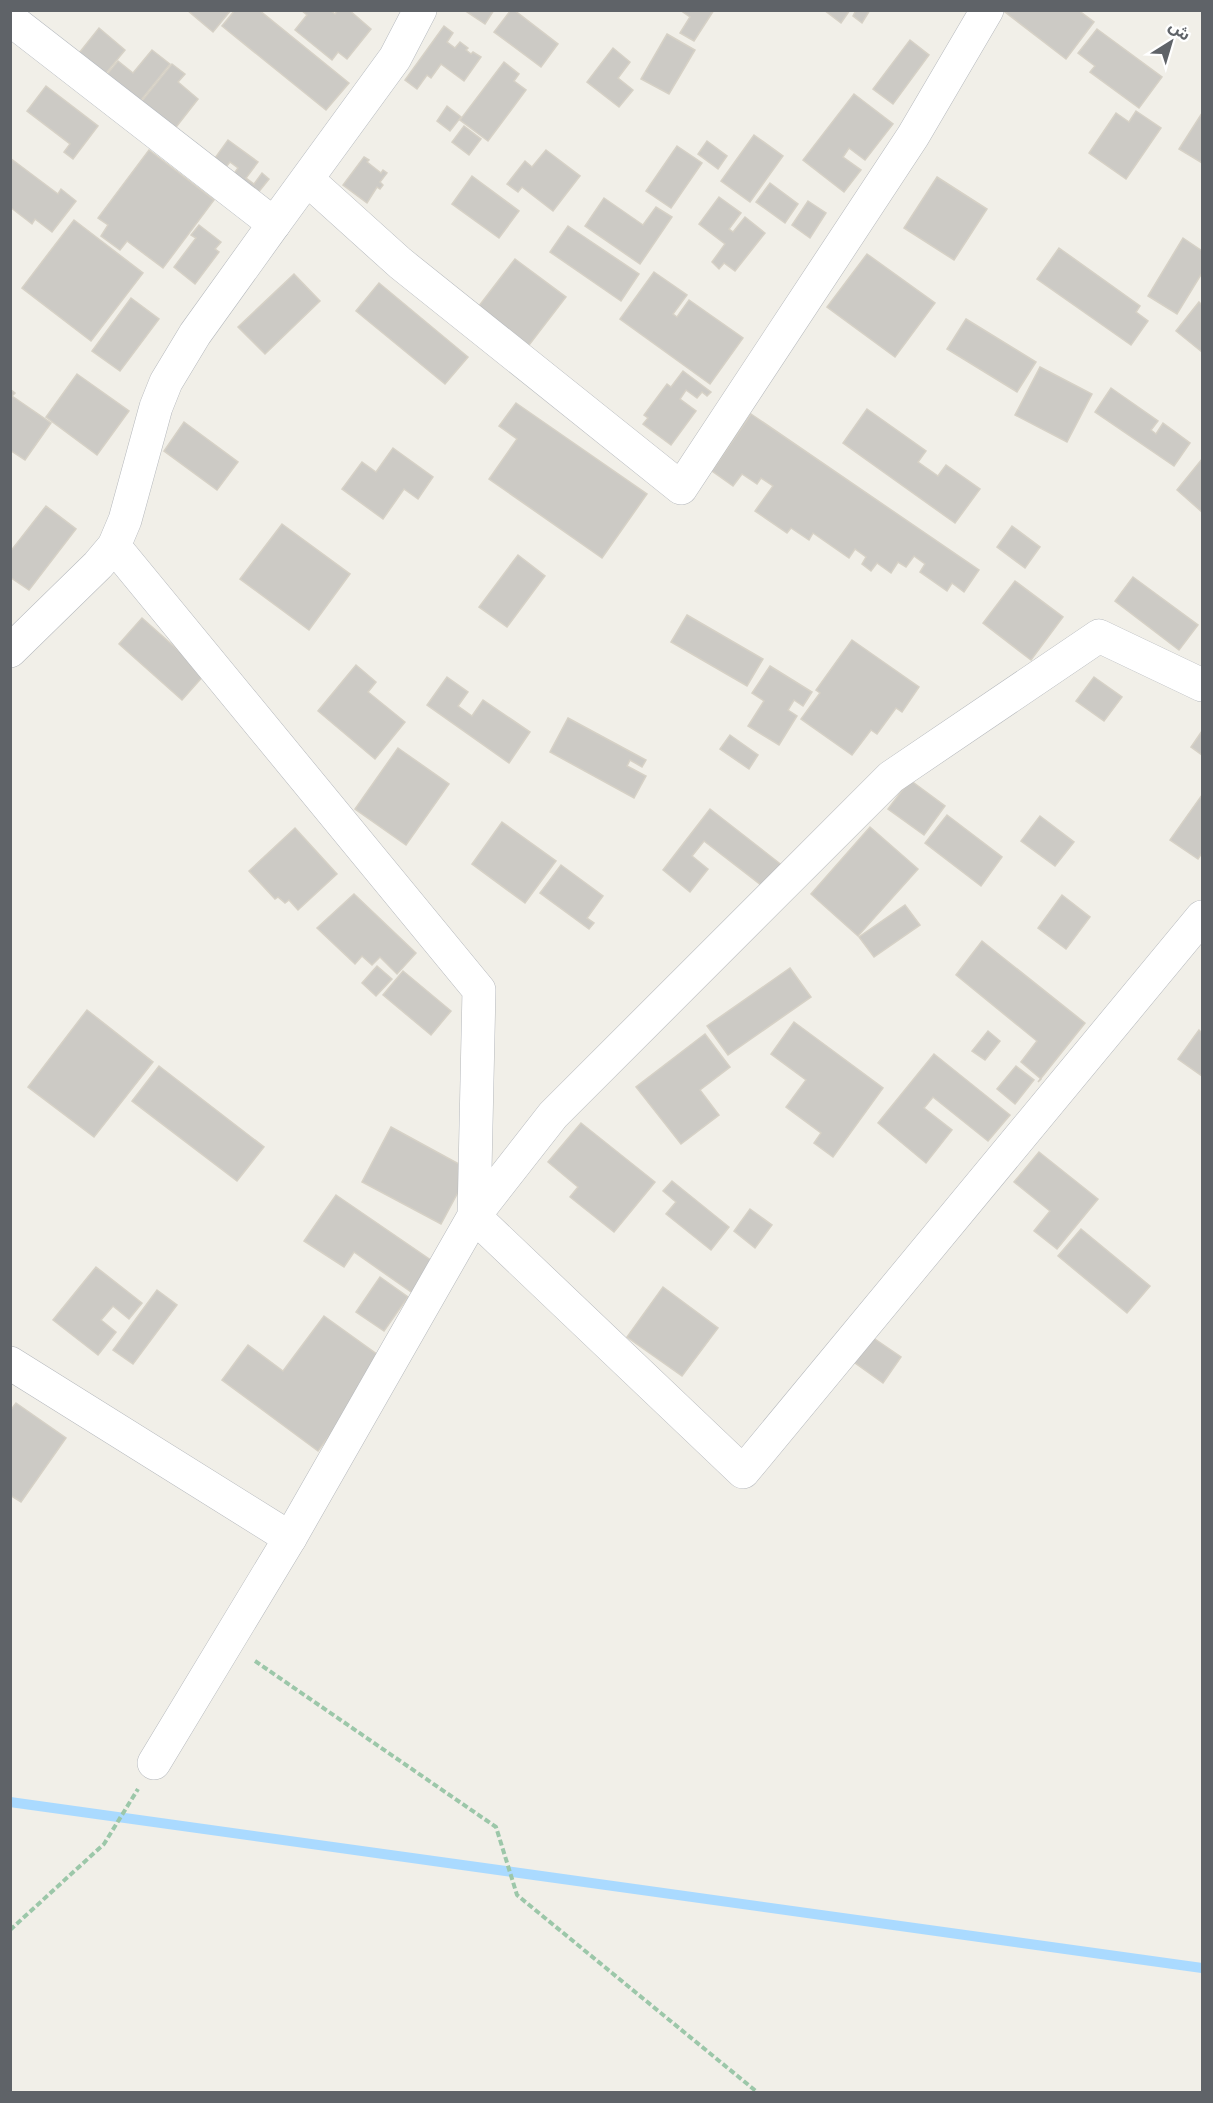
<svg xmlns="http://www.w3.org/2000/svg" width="1213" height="2103" font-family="'Varela Round','Noto Sans Arabic',sans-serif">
  <rect width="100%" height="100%" fill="#f1efe8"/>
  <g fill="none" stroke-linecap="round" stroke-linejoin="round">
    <path stroke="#aadaff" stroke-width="10" d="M10,1802L1202,1968"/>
  </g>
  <g fill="#cccac5" stroke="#d6d1c6" stroke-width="1.5">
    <path d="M187,10H231L213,32Z"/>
    <path d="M235,10H259L349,83L326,110L222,26Z"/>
    <path d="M301,10H330L335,14L338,10H349L371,29L347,59L338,52L332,60L295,30L307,15Z"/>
    <path d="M464,10H494L485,24Z"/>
    <path d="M511,10H514L558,44L541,67L494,32Z"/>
    <path d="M680,10H714L694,41L680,33L690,17Z"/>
    <path d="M824,10H850L841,23Z"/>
    <path d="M856,10H870L862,23L853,16Z"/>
    <path d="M1006,10H1078L1094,22L1066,59L1005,12Z"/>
    <path d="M444,26L453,33L447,42L455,48L460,42L468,48L466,50L471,54L473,52L481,57L464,81L441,64L431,78L427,75L417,89L405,80Z"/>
    <path d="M99,28L125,50L102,78L76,57Z"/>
    <path d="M1097,29L1162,77L1139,108L1090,72L1095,66L1078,53Z"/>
    <path d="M667,34L695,50L669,94L641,79Z"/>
    <path d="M910,40L929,55L893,104L873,89Z"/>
    <path d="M613,48L630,62L618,78L633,90L619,107L587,82Z"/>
    <path d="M152,50L170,64L137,105L104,78L118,61L133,73Z"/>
    <path d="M504,62L519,74L514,81L526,90L488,141L460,120Z"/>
    <path d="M172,64L185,74L178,82L198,99L173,131L137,107Z"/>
    <path d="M46,86L98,126L73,159L64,152L70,144L27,111Z"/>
    <path d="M854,94L893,124L865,160L849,148L843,157L861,170L844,192L803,160Z"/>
    <path d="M447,106L461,117L450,131L437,121Z"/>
    <path d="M1136,111L1161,128L1126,179L1089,153L1116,113L1129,122Z"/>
    <path d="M1202,113V163L1179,149Z"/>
    <path d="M464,126L481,139L469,155L452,142Z"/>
    <path d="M754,135L783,156L750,202L721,181Z"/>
    <path d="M228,140L258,162L246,178L254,184L262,173L269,179L257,194L233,175L238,168L230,162L226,167L215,158Z"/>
    <path d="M707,141L727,156L718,169L698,154Z"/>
    <path d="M677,146L702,163L671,208L646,191Z"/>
    <path d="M149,150L214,200L163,268L127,241L120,250L101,236L108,225L98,218Z"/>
    <path d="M546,150L580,176L553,211L522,187L518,192L507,184L525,161L532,167Z"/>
    <path d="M364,157L369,160L367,162L381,173L383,170L387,173L380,182L383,185L380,189L377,187L367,203L343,185Z"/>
    <path d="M10,158L58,194L61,189L76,201L52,232L35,219L32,224L10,207Z"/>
    <path d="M472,176L519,211L499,238L452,204Z"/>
    <path d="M937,177L987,209L954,260L904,228Z"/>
    <path d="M770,183L798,204L785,223L756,202Z"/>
    <path d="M719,197L741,213L729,229L733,232L745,217L765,233L735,271L724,263L719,269L712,262L725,244L699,224Z"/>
    <path d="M604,198L643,225L656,207L672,217L640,264L585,226Z"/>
    <path d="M808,201L826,213L810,238L792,225Z"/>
    <path d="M74,220L143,273L91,341L22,288Z"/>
    <path d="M199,225L221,242L215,249L219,252L195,284L174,267L196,238L191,235Z"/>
    <path d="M568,226L639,274L621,301L550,252Z"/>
    <path d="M1183,238L1202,251V273L1177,314L1148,296Z"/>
    <path d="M1059,248L1140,306L1136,312L1148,321L1131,345L1037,279Z"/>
    <path d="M867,254L935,303L895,357L827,307Z"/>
    <path d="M515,259L566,297L526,349L475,311Z"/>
    <path d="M654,272L687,295L673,314L677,317L689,300L743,338L710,384L620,319Z"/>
    <path d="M294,274L320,301L265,354L238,327Z"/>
    <path d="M379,283L468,357L445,384L356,311Z"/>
    <path d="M131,298L159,319L120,371L92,351Z"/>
    <path d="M1199,302L1202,305V352L1176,331Z"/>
    <path d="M966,319L1036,362L1017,392L947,349Z"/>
    <path d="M1040,367L1092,394L1067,442L1015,415Z"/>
    <path d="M683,371L711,392L707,396L702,392L697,398L686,390L680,399L696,411L671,445L643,424L648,418L644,415L667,384L671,387Z"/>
    <path d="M77,374L129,411L97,455L46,417Z"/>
    <path d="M1111,388L1158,421L1151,430L1156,434L1163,423L1190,443L1174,466L1095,412Z"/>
    <path d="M10,389L15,393L12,396L51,423L25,460L10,450Z"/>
    <path d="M516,403L647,494L602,558L489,479L517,439L499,426Z"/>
    <path d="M867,409L926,451L918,462L938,476L946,465L980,489L955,523L843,443Z"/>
    <path d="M751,414L979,570L964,592L952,583L947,591L920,572L925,564L914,556L906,567L898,562L891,573L877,563L871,571L862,564L866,557L855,549L849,558L813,533L809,540L791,528L787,533L755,511L773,486L761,478L757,484L742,474L733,486L712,471Z"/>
    <path d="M184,422L238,462L217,490L164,451Z"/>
    <path d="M393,448L433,477L418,499L404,489L383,519L342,489L362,462L376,472Z"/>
    <path d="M1202,459V512L1177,490Z"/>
    <path d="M46,506L76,529L29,590L10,577V552Z"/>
    <path d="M282,524L350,574L309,630L240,579Z"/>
    <path d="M1012,526L1040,547L1025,568L997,547Z"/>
    <path d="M518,555L545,576L507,627L479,607Z"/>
    <path d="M1133,577L1198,625L1179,650L1115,601Z"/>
    <path d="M1015,581L1063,617L1031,660L983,623Z"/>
    <path d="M687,615L763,659L747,686L671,642Z"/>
    <path d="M142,618L205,674L182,700L119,644Z"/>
    <path d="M852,640L919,687L902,712L896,708L877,734L871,730L852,755L801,719L820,693L816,690Z"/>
    <path d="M356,665L376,682L368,692L405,722L375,759L318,711Z"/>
    <path d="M770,666L812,692L803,706L794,700L788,710L797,716L779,745L748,726L764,701L752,693Z"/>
    <path d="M447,677L468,692L458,706L472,716L483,700L530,732L509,763L427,705Z"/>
    <path d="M1094,677L1122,697L1104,721L1076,701Z"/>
    <path d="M568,718L646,760L642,767L630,760L627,766L646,776L634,798L550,752Z"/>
    <path d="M1202,731V755L1191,747Z"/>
    <path d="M730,735L758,755L749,769L720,749Z"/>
    <path d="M398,748L449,784L406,845L355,809Z"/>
    <path d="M910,780L945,806L924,835L888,809Z"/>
    <path d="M1202,795V853L1198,859L1170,840Z"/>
    <path d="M710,809L783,866L765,888L704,841L692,856L708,869L690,892L663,870Z"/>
    <path d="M947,815L1002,857L981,886L925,843Z"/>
    <path d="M1040,816L1074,842L1055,866L1021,841Z"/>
    <path d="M502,822L556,861L525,903L472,864Z"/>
    <path d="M870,827L918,869L858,936L811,894Z"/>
    <path d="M295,828L337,874L298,910L289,900L285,903L278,897L275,899L249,871Z"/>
    <path d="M561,865L603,896L587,918L594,923L589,929L540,893Z"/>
    <path d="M354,894L416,953L397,974L380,957L372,965L362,956L355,964L317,928Z"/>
    <path d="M1062,895L1090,917L1066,949L1038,928Z"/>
    <path d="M905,905L920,925L874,957L859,937Z"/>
    <path d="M982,941L1085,1023L1038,1082L1041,1079L1021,1062L1037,1041L956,975Z"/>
    <path d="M377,966L392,979L376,996L362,983Z"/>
    <path d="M790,968L811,997L728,1055L707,1026Z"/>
    <path d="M403,971L451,1011L431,1035L383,995Z"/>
    <path d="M87,1010L153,1062L94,1137L28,1087Z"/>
    <path d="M794,1022L883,1088L833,1157L814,1143L821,1133L786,1107L806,1080L771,1054Z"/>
    <path d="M1199,1030L1202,1033V1076L1178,1059Z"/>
    <path d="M988,1031L1000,1041L985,1060L972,1051Z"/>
    <path d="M705,1034L730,1067L700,1090L719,1115L681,1144L636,1087Z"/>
    <path d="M934,1054L1010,1115L988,1141L933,1097L924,1108L952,1130L926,1163L878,1123Z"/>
    <path d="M159,1066L264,1147L237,1181L132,1101Z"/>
    <path d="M1016,1066L1034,1080L1015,1104L997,1089Z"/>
    <path d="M581,1123L655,1182L614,1232L570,1197L578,1187L548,1162Z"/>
    <path d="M391,1127L470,1170L441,1224L362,1182Z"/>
    <path d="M1039,1152L1098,1199L1057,1249L1034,1231L1050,1211L1014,1182Z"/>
    <path d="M672,1181L729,1227L711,1250L666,1214L676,1202L663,1191Z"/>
    <path d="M336,1195L435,1263L414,1294L354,1252L344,1267L304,1241Z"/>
    <path d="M750,1209L772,1225L755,1248L734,1231Z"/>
    <path d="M1081,1229L1150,1286L1127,1313L1058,1256Z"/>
    <path d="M96,1267L142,1303L129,1319L113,1306L101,1320L116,1332L98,1355L53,1320Z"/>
    <path d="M380,1277L408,1297L384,1331L356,1312Z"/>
    <path d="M663,1287L718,1328L682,1376L627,1337Z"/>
    <path d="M157,1290L177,1305L133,1364L113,1350Z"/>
    <path d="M324,1316L385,1360L318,1451L222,1380L248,1345L283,1371Z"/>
    <path d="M869,1335L901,1357L883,1383L851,1360Z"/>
    <path d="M16,1403L66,1438L21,1502L10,1495V1411Z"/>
  </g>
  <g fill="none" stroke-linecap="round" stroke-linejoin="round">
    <g stroke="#b5b8bc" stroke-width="34">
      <g id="street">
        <path d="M308,180L400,263L681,488L913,136L987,10"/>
        <path d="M10,651L98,565L114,546L125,520L156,407L166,382L195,334L274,224"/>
        <path d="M1202,685L1099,636L891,777L553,1115L474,1216L743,1472L1202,917"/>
        <path d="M10,1363L290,1538L474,1216L479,990L114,546"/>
        <path d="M154,1763L290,1538"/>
      </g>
    </g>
    <g stroke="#b6babf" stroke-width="34">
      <path id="secondary" d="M10,19L274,224L395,58L420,10"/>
    </g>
    <g stroke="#9cc7a9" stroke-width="4" stroke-dasharray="6 3" stroke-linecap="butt">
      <path d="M255,1661L496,1827L517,1895L757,2092"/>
      <path d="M10,1930L104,1844L138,1789"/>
    </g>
    <use href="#street" stroke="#fff" stroke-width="33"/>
    <use href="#secondary" stroke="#fff" stroke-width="33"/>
  </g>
  <rect width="1213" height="2103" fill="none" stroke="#5f6368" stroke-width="24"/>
  <g transform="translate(1171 42) rotate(37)" stroke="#ffffff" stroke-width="4.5" paint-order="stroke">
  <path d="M0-4.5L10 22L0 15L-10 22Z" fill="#5f6368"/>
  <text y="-9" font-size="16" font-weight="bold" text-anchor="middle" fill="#5f6368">ش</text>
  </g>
</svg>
